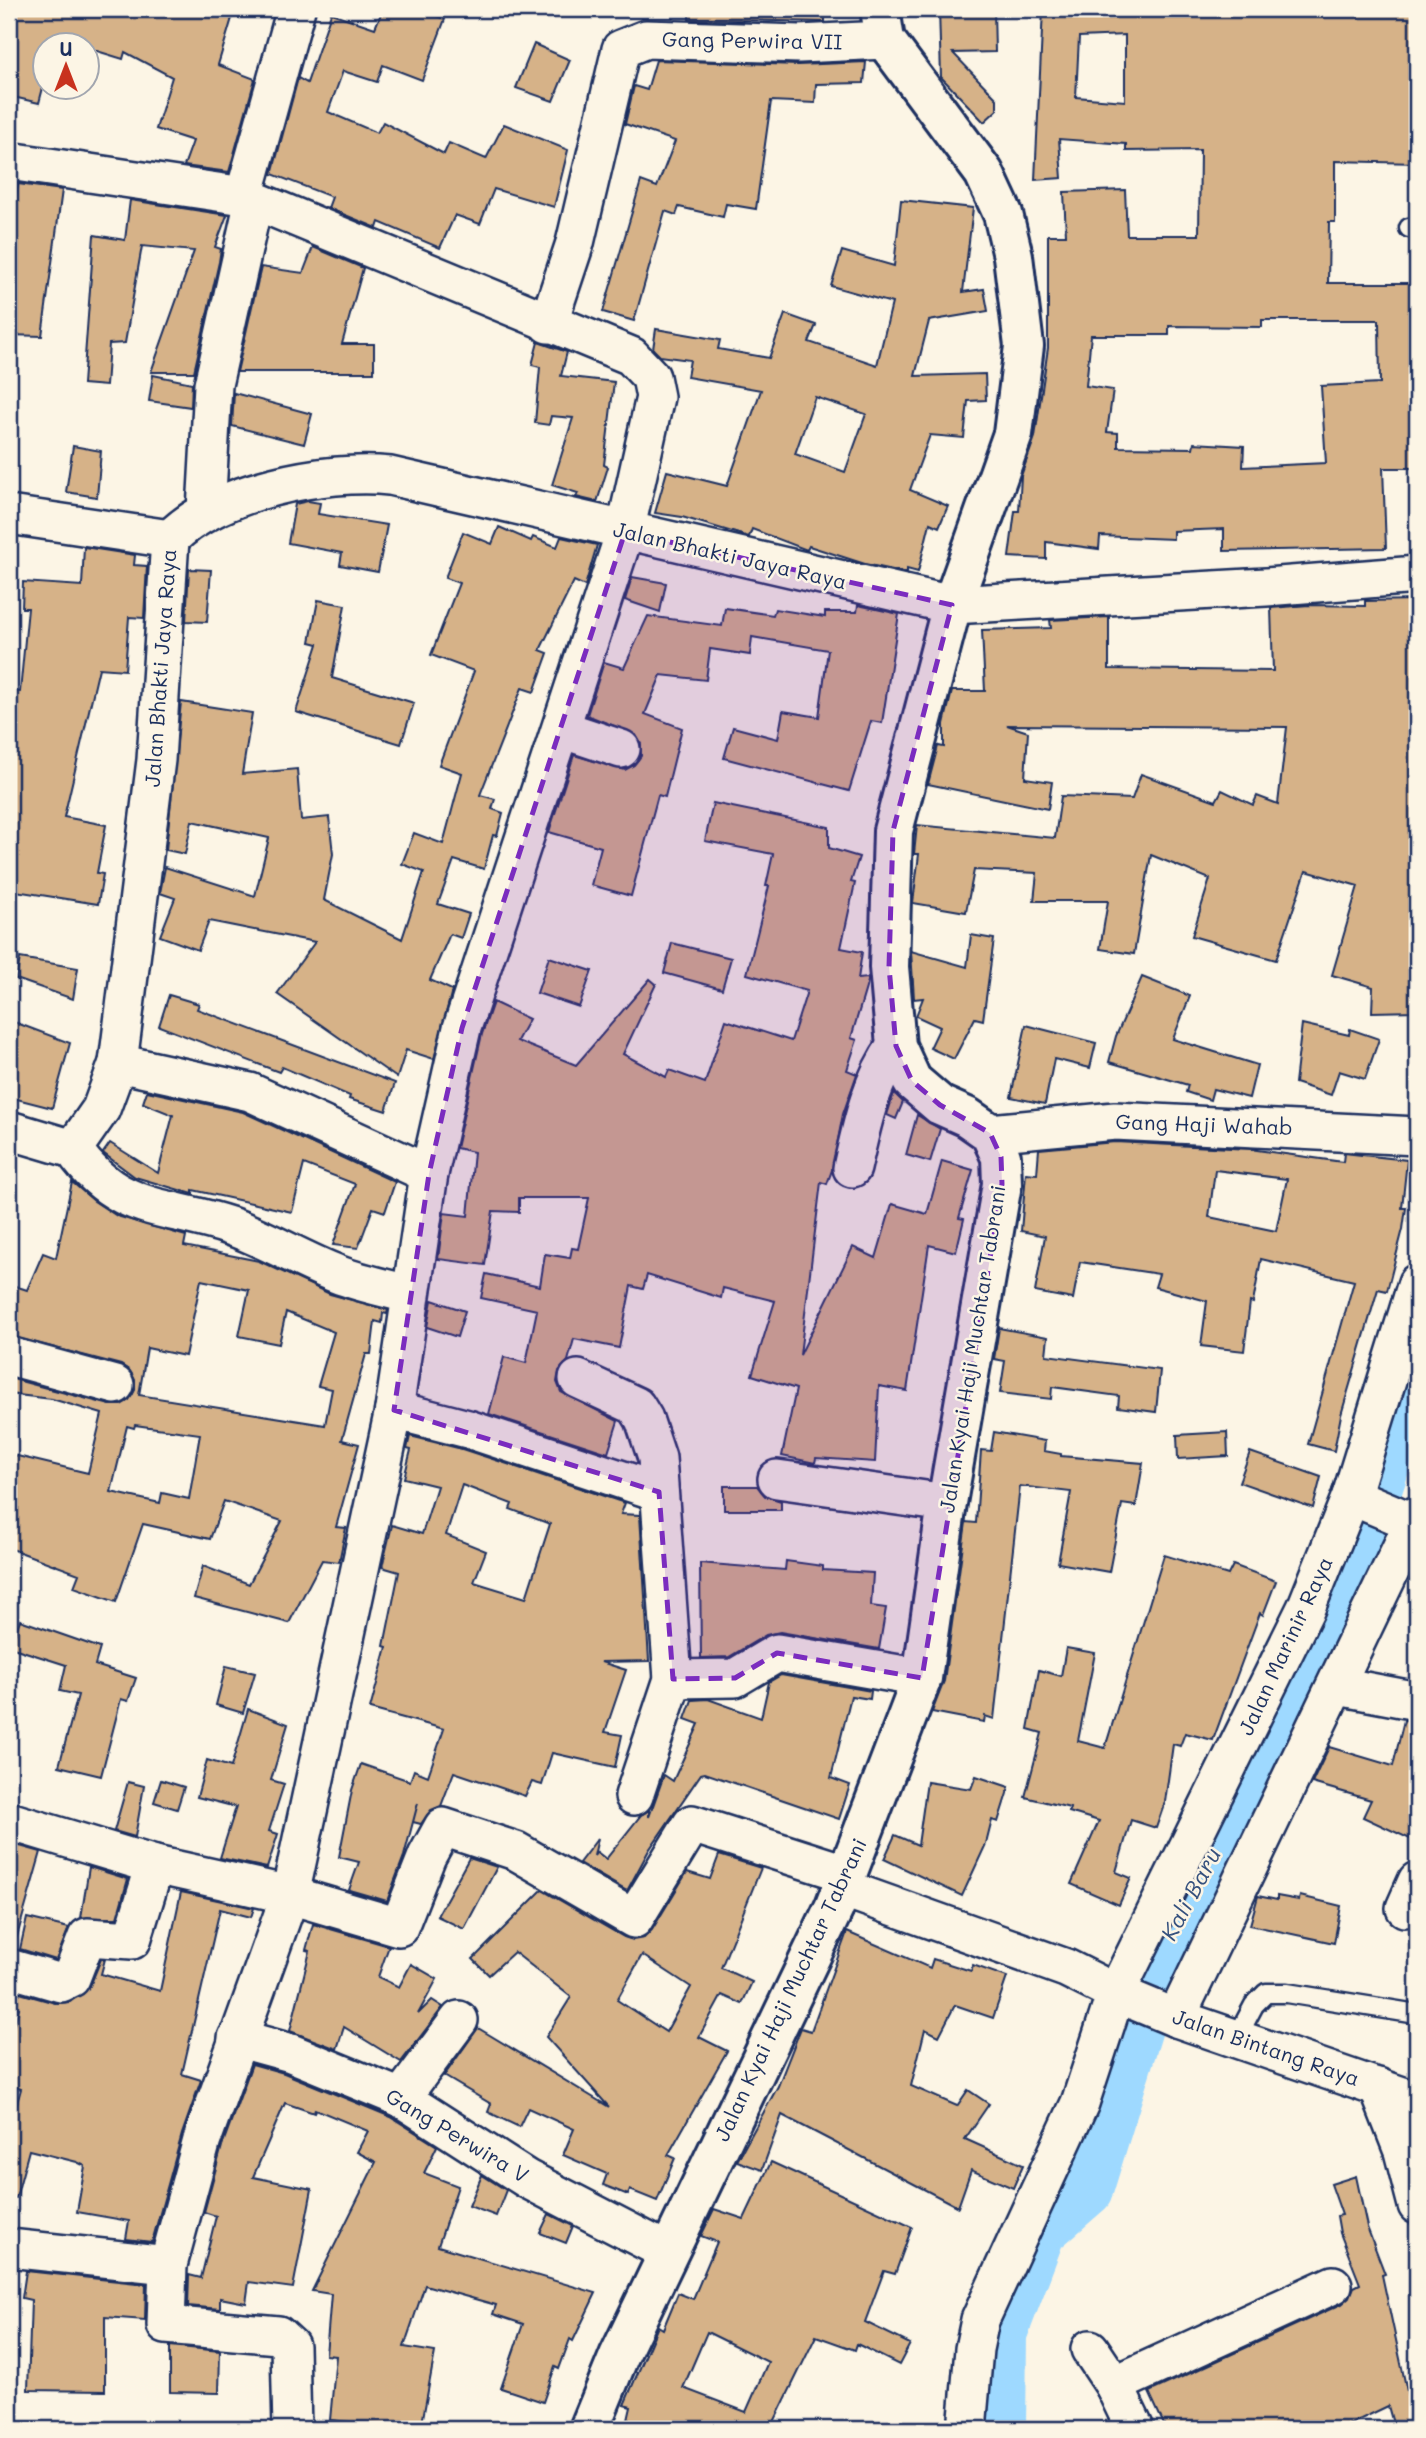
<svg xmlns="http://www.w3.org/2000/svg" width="1426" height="2438" font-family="Mali,sans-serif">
  <rect width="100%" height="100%" fill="#fcf5e5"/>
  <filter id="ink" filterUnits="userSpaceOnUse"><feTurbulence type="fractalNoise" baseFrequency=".0143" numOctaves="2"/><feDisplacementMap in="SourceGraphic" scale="14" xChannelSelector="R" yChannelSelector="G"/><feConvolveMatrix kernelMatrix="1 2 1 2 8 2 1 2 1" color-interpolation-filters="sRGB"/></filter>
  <g filter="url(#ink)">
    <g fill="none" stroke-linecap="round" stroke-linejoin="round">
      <path stroke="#9ed9ff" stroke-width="54" d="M999,2429L1000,2334L1039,2231L1086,2190L1159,1953L1325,1644L1417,1360"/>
    </g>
    <g fill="#d6b288" stroke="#1b2f5e" stroke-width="2" fill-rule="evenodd">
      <path d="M9,9H207L232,18L218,65L255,79L229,172L184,166L193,141L156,129L172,77L125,52L123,59L61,40L59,46H46V76L39,103L9,96Z"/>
      <path d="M383,9H416L445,19L422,80L383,65L377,82L343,71L328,112L377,133L383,122L444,154L449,143L486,159L504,124L568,150L554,207L494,189L480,224L455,215L440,248L379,222L377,228L328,208L332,197L272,174L298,78L307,83L331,13L375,28Z"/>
      <path d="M689,9H825V22L689,19Z"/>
      <path d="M939,9H994L995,52L953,53L997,99V110L984,122L941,77Z"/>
      <path d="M1043,9H1417V163L1335,161V222H1329L1328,283H1417V468H1383L1386,548L1224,551V529L1173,531V539L1100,536L1099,549L1046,542V559L1009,557L1015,511H1019L1021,476L1035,437L1048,348V235H1066L1064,192L1125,190L1127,235H1199L1200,150L1126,151V144L1059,139L1062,178L1035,180ZM1125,35V101L1076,97L1079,37ZM1262,320H1379L1380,383L1321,386L1326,463L1243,467L1244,446L1194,443L1193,448L1118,447V433L1107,432L1113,390L1086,386L1091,335H1169V326L1262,327Z"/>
      <path d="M534,44L570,60L553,101L516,88Z"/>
      <path d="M656,60L798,65L866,62L864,83L816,84L815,103L771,101L756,209L726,204L723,217L679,207L676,215L665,211L634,321L603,312L641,181L657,187L675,141L625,124L634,86L647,90Z"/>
      <path d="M18,184L62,190L42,336L9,335V215L13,216Z"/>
      <path d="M130,200L227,215L215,247L221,249L219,262L194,372H151L194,251L142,246L125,343L109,344L106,386L83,384L94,235L125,240Z"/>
      <path d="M901,200L973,208L963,292L984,289L988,311L929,321L915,376L985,374L986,400L968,401L964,438L930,435L910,490L948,506L939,527L930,523L918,572L907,569V573L865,564L809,546L807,550L752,529L749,537L682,517L655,513L667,471L727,486L761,390L687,377L690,360L660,356L653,349L656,329L720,340L718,349L769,358L785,314L816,325L809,342L877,365L892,303L831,286L842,251L894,266ZM815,397L866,414L845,472L795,454Z"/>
      <path d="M313,247L363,268L342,344H374V372H237L261,267L303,273Z"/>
      <path d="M538,342L567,352L561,376L614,382L604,465L608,467L597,502L576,497L578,493L552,485L573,418L551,416L549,425L535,423L540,367L532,365Z"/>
      <path d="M153,375L192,383L191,407L149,401Z"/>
      <path d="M234,393L312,414L304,444L232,426Z"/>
      <path d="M73,446L101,451L97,497L66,492Z"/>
      <path d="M308,501L320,503L318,514L387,525L378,572L340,565L342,553L288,543L295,504Z"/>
      <path d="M499,527L531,541L533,537L557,547L561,537L597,545L585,586L574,581L540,650L548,653L534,692L522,688L480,795L495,799L492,809L503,813L497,836L493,835L484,869L454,860L438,904L469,914L461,938L450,934L430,980L452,990L434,1059L406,1050L397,1078L277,994L315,942L209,921L198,950L160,936L175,898L160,893L165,867L255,896L269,838L192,821L185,854L166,850L181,702L252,713L242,774L297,769L301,820L329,817L333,854L324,900L402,939L424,872L402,864L414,833L443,844L462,773L439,765L474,671L431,655L459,583L445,578L463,532L492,544Z"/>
      <path d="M84,547L135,555L134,565L147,566L144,618L129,617L125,670L99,668L64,817L106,825L97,873L103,874L98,904L9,890V691L20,692L28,608H22L23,582L82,586Z"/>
      <path d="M189,569L211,570L207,622L186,621Z"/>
      <path d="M632,577L666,583L660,612L625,600Z"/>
      <path d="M318,600L345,605L332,678L414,703L401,744L296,712L318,644L310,642Z"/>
      <path d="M1417,600V1011L1372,1012L1373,987L1332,975L1358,886L1306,871L1276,960L1192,936L1210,879L1151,855L1134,954L1100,949L1108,901H1034L1037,873L974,870L966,912L913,903L919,854H914L917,825L1055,838L1061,796L1132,799L1141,774L1216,801L1222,790L1253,805L1257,796L1278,804L1287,727L1007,725L1028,732L1025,778L1052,782L1048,809L928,784L938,746L944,747V724L952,691H985L982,630L1051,628L1050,620L1109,617V669L1273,671L1271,608L1309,605L1365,606V601Z"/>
      <path d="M858,605L899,614L882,723L871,721L849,791L724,758L733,727L778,739L783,711L819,717L828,650L752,637L750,655L710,649L706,680L661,675L645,714L682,728L665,797L658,795L631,896L591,885L601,847L549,832L574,755L625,770L634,765L641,756V744L636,735L587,715L604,662L624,668L648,616L722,626L725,608L773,615L775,609L825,617V612H857Z"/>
      <path d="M713,803L829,827V848L859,857L851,882L855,883L841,948L862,952L858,979L868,978V981L851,1038L857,1040L847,1070L857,1074L843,1114L832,1170L827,1184L821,1182L800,1355L853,1247L876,1258L892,1204L927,1214L942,1161L973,1170L959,1218L964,1219L956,1252L929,1245L907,1391L879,1386L875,1462L816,1458L815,1463L782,1456L796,1389L752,1375L775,1301L723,1288L721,1298L647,1275L643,1289L631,1286L619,1348L574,1339L568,1361L559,1371L557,1382L561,1392L618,1421L608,1453L489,1414L504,1357L526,1363L537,1310L481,1298L486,1274L540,1286L545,1254L570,1258L572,1248L578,1249L589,1198H519V1212L493,1211L485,1265L438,1259L444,1213L468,1216L474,1152L456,1148L482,1034L493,1002L529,1019L517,1041L576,1065L650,979L656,984L623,1054L666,1077L669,1070L705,1083L726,1020L791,1041L807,991L747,974L769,886H766L773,854L705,841Z"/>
      <path d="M971,935L994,939L983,1020L975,1018L954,1059L930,1048L940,1027L916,1016L923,998L914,999L911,951L967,967Z"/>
      <path d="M672,943L731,958L722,989L664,973Z"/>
      <path d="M549,957L592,971L579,1007L537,993Z"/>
      <path d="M20,958L78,968L73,999L16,979Z"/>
      <path d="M1142,977L1190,996L1173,1039L1257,1065L1249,1098L1213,1089L1210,1100L1186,1092L1188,1085L1109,1062L1116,1036Z"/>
      <path d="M169,995L199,1004L197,1009L395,1083L386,1111L349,1099L350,1096L282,1067L279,1072L159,1026Z"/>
      <path d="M14,1022L70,1043L52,1108L9,1097V1043Z"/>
      <path d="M1302,1024L1349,1035L1350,1029L1379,1039L1365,1079L1339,1071L1331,1095L1295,1083Z"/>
      <path d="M1026,1025L1096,1043L1090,1068L1054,1059L1045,1104L1011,1097Z"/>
      <path d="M147,1091L243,1112L395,1182L385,1212L373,1208L358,1248L333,1245L355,1184L304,1164L292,1212L193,1190V1194L135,1177L103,1153L110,1143L158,1173L173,1115L143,1103Z"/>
      <path d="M894,1093L903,1102L896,1119L887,1115Z"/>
      <path d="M917,1115L940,1129L930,1162L906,1155Z"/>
      <path d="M1115,1142L1250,1149L1343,1162L1344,1153L1407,1160L1402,1208H1406L1403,1229L1387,1291L1378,1289L1341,1415L1334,1451L1308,1444L1354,1281L1261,1259L1253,1303L1250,1302L1244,1351L1201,1346L1207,1301L1155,1287L1159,1274L1080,1262L1073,1299L1035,1292L1045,1236L1021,1231L1026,1173L1037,1174L1039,1149ZM1215,1170L1287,1179L1276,1231L1209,1217Z"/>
      <path d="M72,1182L94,1201L117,1216L186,1236L184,1246L259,1261L330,1294L388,1310L387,1314L383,1313L382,1323L375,1321L371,1354H366L342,1440L359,1444L336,1527L346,1528L339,1562L322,1560L289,1623L194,1598L203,1566L249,1584L282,1521L224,1501L210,1539L143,1524L116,1602L74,1587L79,1574L9,1548V1454L88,1473L102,1414L52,1399L9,1394V1378L110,1405H121L129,1400L135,1390V1380L130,1371L121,1365L9,1336V1284L27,1290L43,1253L56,1258ZM201,1280L249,1290L239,1336L279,1344L286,1312L334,1332L318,1386L332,1389L325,1425L139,1395L147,1348L185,1356ZM135,1425L200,1434L189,1499L162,1493L160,1503L111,1492L127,1426L134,1428Z"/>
      <path d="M432,1300L465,1311L457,1337L427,1327Z"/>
      <path d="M999,1328L1048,1337L1046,1355L1160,1370L1156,1412L1118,1407L1119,1396L1052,1387L1051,1399L1000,1393L1005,1361L994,1359Z"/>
      <path d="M994,1432L1045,1441L1044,1451L1061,1454V1456L1143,1463L1136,1506L1122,1504L1109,1572L1058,1563L1071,1492L1020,1486L994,1719L985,1716L984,1722L932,1712L944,1681L966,1522L976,1523L981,1450L991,1451Z"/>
      <path d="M1227,1432L1228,1456L1178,1459L1177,1435Z"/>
      <path d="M410,1436L462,1449L625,1503L621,1514L640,1515L649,1661L601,1662L626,1670L605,1732L622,1735L615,1767L552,1753L542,1785L532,1782L525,1796L454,1772L441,1806L431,1810L421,1824L413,1822L418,1803L404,1856L387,1901L349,1890L359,1862L339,1857L352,1790L361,1764L410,1781L414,1770L428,1776L444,1729L370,1709L387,1647L384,1646L399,1572L382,1567L392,1525L422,1534L437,1486L404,1478L411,1450L407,1449ZM462,1485L512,1504L510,1509L550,1524L526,1598L474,1582L486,1551L446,1535Z"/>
      <path d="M1250,1452L1321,1477L1313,1508L1239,1482Z"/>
      <path d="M724,1486H757L765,1496L781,1501V1510H724Z"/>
      <path d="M1164,1555L1228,1575L1233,1565L1276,1581L1263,1615L1260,1613L1213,1740L1185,1733L1180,1746L1173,1744L1165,1802L1156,1828L1131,1820L1116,1872L1131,1878L1119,1905L1071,1884L1099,1821L1069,1812L1070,1808L1025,1797L1042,1733L1028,1729L1039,1670L1061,1676L1066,1648L1095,1653L1078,1741L1105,1748Z"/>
      <path d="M786,1561L823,1566V1570L873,1573L871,1606L886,1608L879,1649L780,1632L766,1635L729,1657L701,1658L700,1563L785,1570Z"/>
      <path d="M20,1620L100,1648L95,1665L136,1678L128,1701L121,1699L101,1776L59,1766L78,1695L60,1691L66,1665L10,1647Z"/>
      <path d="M226,1666L255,1673L243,1713L216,1705Z"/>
      <path d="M781,1675L871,1691L870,1699L851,1696L831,1778L850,1785L839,1819L705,1773L701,1774L649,1850L627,1891L579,1863L598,1838L594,1856L597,1852L606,1859L641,1815L649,1810V1817L664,1775L673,1781L699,1724L685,1719L692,1700L708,1699L761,1718L769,1682Z"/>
      <path d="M248,1709L288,1724L271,1780L284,1784L269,1831L278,1834L267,1868L220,1858L236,1807L197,1797L207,1760L231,1767Z"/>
      <path d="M1404,1720L1417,1721V1824L1410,1839L1363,1817L1371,1800L1312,1783L1329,1747L1393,1766Z"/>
      <path d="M976,1776L1009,1787L998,1822L992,1820L986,1844L962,1896L884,1859L895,1835L918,1845L927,1782L971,1789Z"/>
      <path d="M161,1780L184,1787L177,1809L154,1802Z"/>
      <path d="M128,1782L144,1786L135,1837L114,1831Z"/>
      <path d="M9,1843L41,1852L16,1940L9,1939Z"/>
      <path d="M719,1855L761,1868L721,1968L752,1982L742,2004L722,1995L699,2037L727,2051L668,2155L675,2158L657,2201L630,2190L628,2195L603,2185L607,2174L563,2155L574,2129L528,2108L519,2127L488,2112L491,2104L444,2076L478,2028L609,2107L546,2037L571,1997L514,1952L489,1975L473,1959L542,1890L624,1937L633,1940L644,1938L652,1930L687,1872L710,1879ZM642,1955L691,1987L666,2032L617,2000Z"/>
      <path d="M469,1858L497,1867L464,1929L437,1916Z"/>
      <path d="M89,1867L128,1879L117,1918H81Z"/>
      <path d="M181,1892L254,1908L251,1917L220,1909L182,2074L201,2080L182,2134L152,2242L126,2239L129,2221L77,2212L85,2166L77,2162L29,2150L16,2198L9,2197V2131L21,2089L9,2085V2042L19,2008L9,2005V1990L55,2003L70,2002L90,1986L101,1959H105L101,1974L160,1991Z"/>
      <path d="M1258,1896L1277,1900V1896L1299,1900L1300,1896L1341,1906L1334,1943L1250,1925Z"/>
      <path d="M27,1918L69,1928L56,1960L20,1949Z"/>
      <path d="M313,1924L389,1946L378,1977L399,1987L411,1964L437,1979L418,2014L432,2000L443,2007L401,2062L344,2027L337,2049L290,2031L310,1951L306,1950Z"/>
      <path d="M847,1932L930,1968L933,1959L971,1971L973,1965L1007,1977L993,2018L955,2005L939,2036L925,2029L911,2086L957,2106L968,2090L989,2104L965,2139L1023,2165L1013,2188L971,2170L958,2207L782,2115L762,2170L737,2161L778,2086L801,2028L811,2031Z"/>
      <path d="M252,2064L284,2073L391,2117L437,2146L424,2173L458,2186L438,2246L596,2293L573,2341L570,2339L559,2369L555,2367L543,2402L501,2388L523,2324L493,2314L496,2305L425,2285L404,2347L435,2352L421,2429L330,2420L336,2356L326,2355L331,2294L312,2291L376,2162L357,2152L368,2131L315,2109L314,2113L285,2103L253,2177L312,2189L293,2288L249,2282L246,2303L220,2298V2309L188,2306L189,2275L201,2278L216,2216L204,2212L222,2146Z"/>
      <path d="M771,2162L912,2227L895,2274L884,2271L865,2322L910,2344L899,2365L857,2344L855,2350L816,2336L774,2422L786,2429H626L631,2407L624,2405L658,2326L663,2329L678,2293L693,2299L717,2242L701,2236L714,2209L744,2219ZM707,2332L768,2362L746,2412L683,2388Z"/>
      <path d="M482,2175L506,2190L496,2216L469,2206Z"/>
      <path d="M1356,2176L1367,2227L1385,2274L1382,2275L1408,2396L1412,2395L1417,2421L1394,2427L1388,2406L1340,2429H1166L1149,2392L1342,2304L1350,2297L1354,2287L1360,2284L1340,2233L1337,2216L1342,2215L1331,2184Z"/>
      <path d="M549,2214L573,2226L566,2243L540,2233Z"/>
      <path d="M26,2271L146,2284L145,2320L105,2317V2391L28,2390L31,2300L22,2298Z"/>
      <path d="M170,2346L220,2351L219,2393L170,2392Z"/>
    </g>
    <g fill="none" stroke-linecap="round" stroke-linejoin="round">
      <g stroke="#1b2f5e" stroke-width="23">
        <g id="lane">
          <path d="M1409,228L1417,227"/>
          <path d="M1236,2039L1254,2005L1266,1993H1287L1417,2014"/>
        </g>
      </g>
      <g stroke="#1b2f5e" stroke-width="42">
        <g id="street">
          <path d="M9,161L244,196L631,356L651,377L655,397L625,532L462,1028L429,1174L394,1410L290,1895L202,2140L168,2265L166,2325L278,2335L290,2346L292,2429"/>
          <path d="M244,196L296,9"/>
          <path d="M548,324L575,243L621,49L646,39L799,44L885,40"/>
          <path d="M206,511L213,385L254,200"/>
          <path d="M9,515L170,539"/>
          <path d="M561,729L621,749"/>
          <path d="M118,1063L250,1092L429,1174"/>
          <path d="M9,1130L73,1149"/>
          <path d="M990,1133L1115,1121L1417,1136"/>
          <path d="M73,1149L101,1109L118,1063L156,760L170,539C216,491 326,469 390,476L952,605L1266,587L1417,575"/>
          <path d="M73,1149C118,1214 165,1204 230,1226C267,1239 301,1260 337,1274C360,1283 385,1288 409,1294"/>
          <path d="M852,1168C862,1124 870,1083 896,1046"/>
          <path d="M9,1356L115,1385"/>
          <path d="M578,1379L636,1406L644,1419L657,1458L673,1679L634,1796"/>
          <path d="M394,1410L468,1429L659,1492"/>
          <path d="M777,1479L947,1503"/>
          <path d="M1351,1496L1415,1523"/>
          <path d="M673,1679L735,1678L777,1653L922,1678"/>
          <path d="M1338,1686L1417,1701"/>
          <path d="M9,1821L155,1865L290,1895L399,1927L427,1856L443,1827L516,1851L634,1919L692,1824L848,1874"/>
          <path d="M842,1888L1066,1968L1116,1993L1176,2018L1417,2101"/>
          <path d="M1405,1908L1417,1881"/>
          <path d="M9,1968L61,1983L71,1978L87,1937L132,1940L155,1865"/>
          <path d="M1176,2018L1417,1515"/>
          <path d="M237,2038L291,2053L401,2098L527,2179L668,2252"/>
          <path d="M1378,2087L1403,2151L1417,2205"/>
          <path d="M401,2098L459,2020"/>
          <path d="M9,2248L168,2265"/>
          <path d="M1090,2349L1114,2385"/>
          <path d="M967,2429L974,2349L980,2320L1080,2103L1116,1993L1306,1608L1351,1496L1417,1283"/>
          <path d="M1135,2429L1114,2385L1333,2285"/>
        </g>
      </g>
      <g stroke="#1b2f5e" stroke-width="44">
        <path id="secondary" d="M589,2429L619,2356L834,1908L922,1678L947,1503L1002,1184L1001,1157L990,1133L967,1117L940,1105L912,1081L896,1046L889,967L893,831L952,605L1013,434L1024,346L1013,256L1003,214L984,173L885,40L880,9"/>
      </g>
      <use href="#lane" stroke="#fcf5e5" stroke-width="18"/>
      <use href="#street" stroke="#fcf5e5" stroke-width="37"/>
      <use href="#secondary" stroke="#fcf5e5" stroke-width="38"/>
    </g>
  </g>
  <path fill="#7b2cbf" fill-opacity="0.2" stroke="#7b2cbf" stroke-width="5" stroke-dasharray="14 9" stroke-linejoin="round" d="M625,532L952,605L893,831L889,967L896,1046L912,1081L940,1105L990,1133L1001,1157L1002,1184L922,1678L777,1653L735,1678L673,1679L659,1492L394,1410L429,1174L462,1028Z"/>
  <g text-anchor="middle" stroke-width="5" stroke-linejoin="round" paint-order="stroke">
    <g font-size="21" fill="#1b2f5e" stroke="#fcf5e5">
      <text transform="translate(752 41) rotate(1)" y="7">Gang Perwira VII</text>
      <text transform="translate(730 556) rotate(13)" y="7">Jalan Bhakti Jaya Raya</text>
      <text transform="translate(161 668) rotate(-86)" y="7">Jalan Bhakti Jaya Raya</text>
      <text transform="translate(1204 1125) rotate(2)" y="7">Gang Haji Wahab</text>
      <text transform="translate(973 1349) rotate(-81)" y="7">Jalan Kyai Haji Muchtar Tabrani</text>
      <text transform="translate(1286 1646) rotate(-65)" y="7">Jalan Marinir Raya</text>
      <text transform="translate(791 1990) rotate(-65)" y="7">Jalan Kyai Haji Muchtar Tabrani</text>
      <text transform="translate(1266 2048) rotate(19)" y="7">Jalan Bintang Raya</text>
      <text transform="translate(457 2136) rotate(31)" y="7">Gang Perwira V</text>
    </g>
    <g font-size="23" font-style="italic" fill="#35517e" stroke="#fcf5e5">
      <text transform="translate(1191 1894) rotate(-62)" y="8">Kali Baru</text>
    </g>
  </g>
  <rect width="1426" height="2438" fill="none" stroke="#fcf5e5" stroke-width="35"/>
  <rect x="18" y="18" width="1391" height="2403" fill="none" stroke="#1b2f5e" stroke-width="2.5" filter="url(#ink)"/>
  <g transform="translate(66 66)"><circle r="33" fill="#fcf5e5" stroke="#a2a6af" stroke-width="2"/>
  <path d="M0-5L12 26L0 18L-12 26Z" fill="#c8321e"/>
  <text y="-10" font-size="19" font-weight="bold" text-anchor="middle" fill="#1b2f5e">U</text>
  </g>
</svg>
